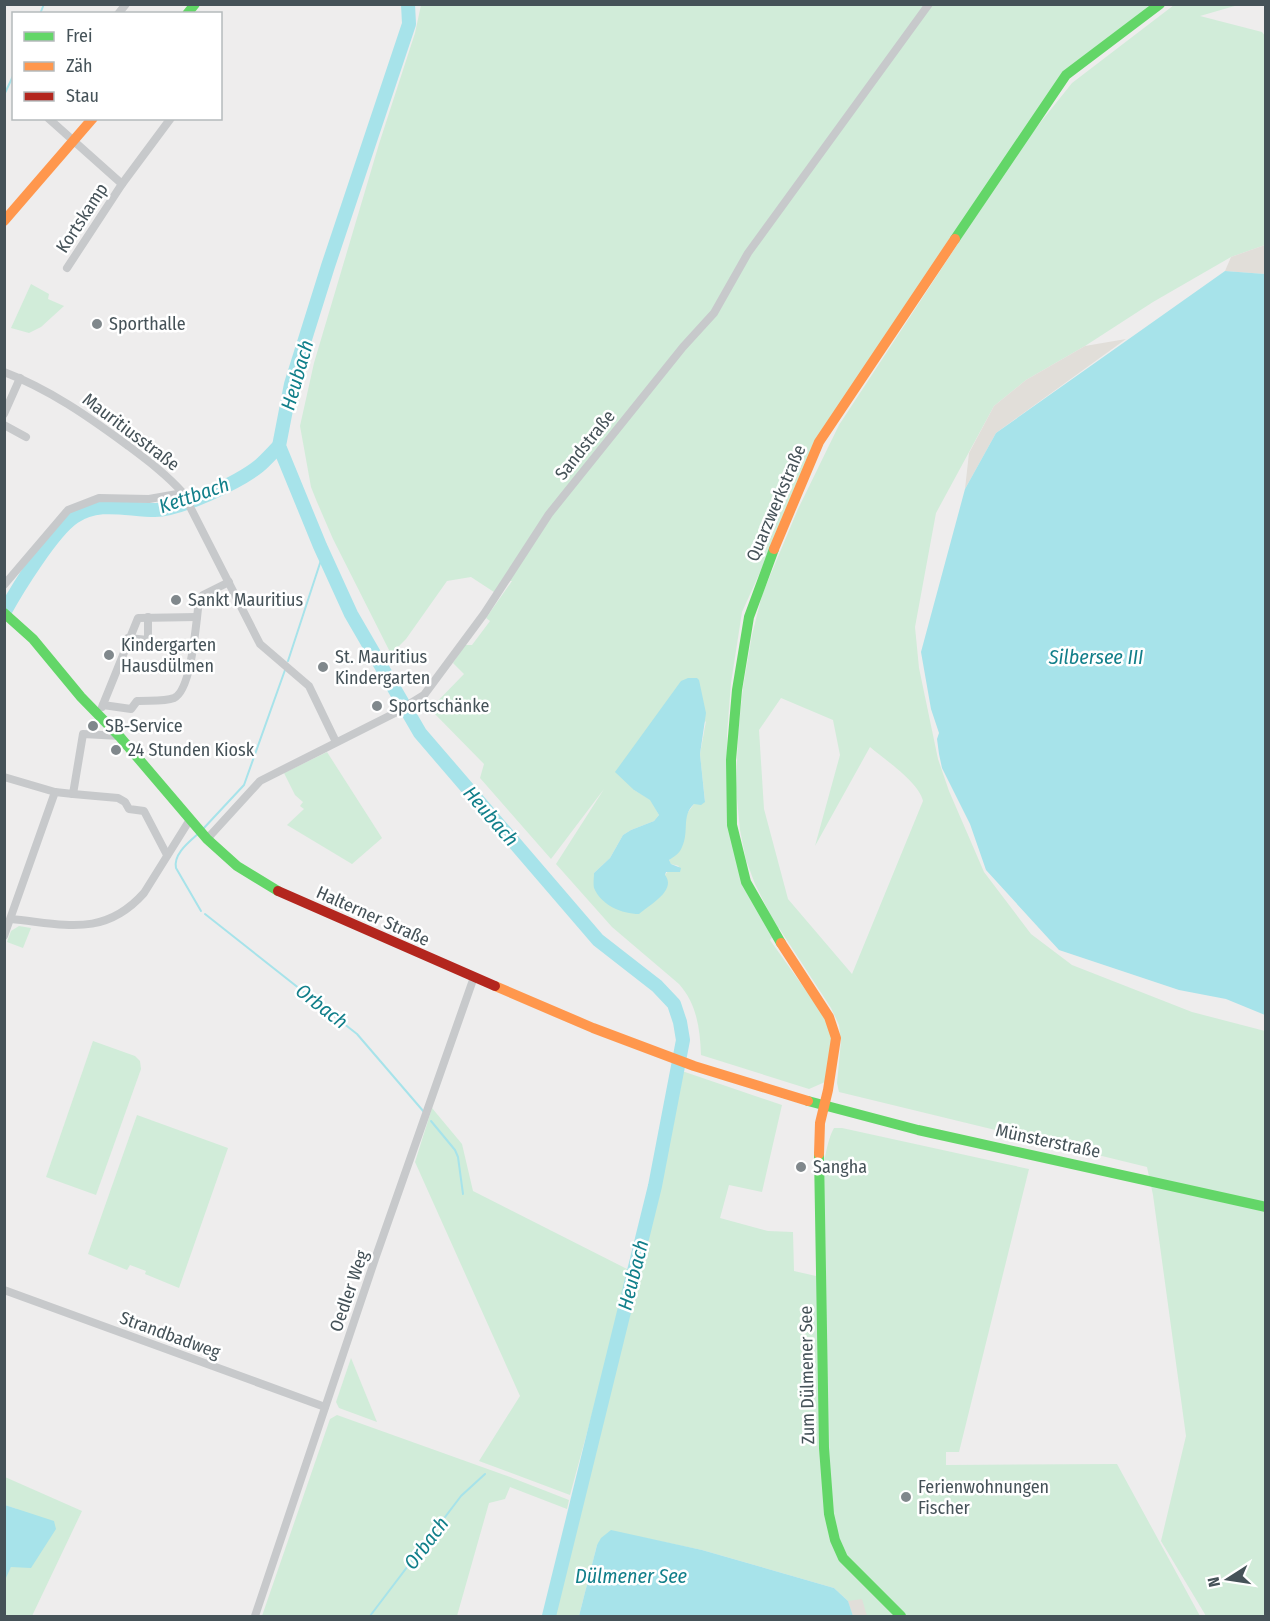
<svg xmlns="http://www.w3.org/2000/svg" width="1270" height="1621" font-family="'Fira Sans Condensed',sans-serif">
  <rect width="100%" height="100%" fill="#eeeded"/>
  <g fill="#d1ecd9" fill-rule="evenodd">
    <path d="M421,5H1152L1066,75L819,442L742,612L731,683L727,734L730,826L765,922L770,914L755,884L746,860L740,830L736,788L738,734L743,687L752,635L762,595L798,509L839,425L1024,143L1072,83L1174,5H1238L1200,16L1262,32L1265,36V245L1231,257L1153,302L1085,346L1026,380L994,406L936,513L915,627L919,668L938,759L949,791L984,872L1031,934L1072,965L1192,1012L1265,1031V1616H1206L1161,1541L1186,1436L1153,1195L1147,1167L839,1092L837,1083L841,1041L839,1025L831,1008L779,928L770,940L827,1020L832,1039L825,1082L809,1089L701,1055C700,1029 697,1004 679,984L612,927L556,864L604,789L551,859L480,778L484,764L430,709L464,674L453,663L465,645H472L490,621L486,618L512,581H506L497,594L471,577L447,581L406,639L391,654L333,539L317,502L311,487L300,426L314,363L379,144L415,33ZM781,698L833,720L840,755L815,846L870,747C885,760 919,782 923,801L852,974L788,899L764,809L759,730ZM706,721L700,754L705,801L694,804L686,815V821L669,861L671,864L679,866L674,872L669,870L665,875L594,873L610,858L623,835L631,830L654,821L659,815L651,800L634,790Z"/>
    <path d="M31,284L49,294L48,299L64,306L41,327L29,333L11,328Z"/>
    <path d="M327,752L382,838L352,864L287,825L304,809L300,806L303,802L295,795L284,773Z"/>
    <path d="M19,926L31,928L23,948L7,942L11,931Z"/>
    <path d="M93,1041L135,1056L140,1061L141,1069L96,1195L46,1177Z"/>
    <path d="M682,1071L782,1105L762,1192L729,1185L720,1218L768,1231L793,1232L794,1271L816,1276C818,1243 819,1153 834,1128H842L1029,1169L959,1452H946V1465L1117,1464L1200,1616H853L848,1601L834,1588L702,1550L611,1531L597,1545L579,1616H555L662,1181Z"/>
    <path d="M432,1108L462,1144L473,1191L631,1271L570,1495L479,1461L520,1396L415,1162Z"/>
    <path d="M137,1115L228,1148L179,1288L145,1274L146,1271L130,1265L127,1270L88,1254Z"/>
    <path d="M351,1358L377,1422L339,1408L336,1402Z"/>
    <path d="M337,1415L510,1477L569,1500L567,1509L510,1487L505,1499L489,1503L457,1616H262L330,1419Z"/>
    <path d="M5,1477L82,1511L32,1616H5L4,1580L11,1567L17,1509L5,1505Z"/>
  </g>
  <g fill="#e1ded9">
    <path d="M1265,245V274L1225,271L1231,257Z"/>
    <path d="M1126,339L996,433L965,489L969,453L994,406L1026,380L1085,346Z"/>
    <path d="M862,1599L867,1616H853L848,1601Z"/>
  </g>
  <g fill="#a7e3ea">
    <path d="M1225,271L1265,274V1015L1226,999L1179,990L1059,950L986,870L970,824L942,768L939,754L937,739L939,733L931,709L921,652L965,489L996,433Z"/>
    <path d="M688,678H697L699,680L706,713L700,754L705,802L701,805L694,804C680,817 691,833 680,851C677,855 673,857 669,860L671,864L681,868L680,872H666L665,875C677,890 650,905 639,914C622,914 601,905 594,888C593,884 594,877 594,873L610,858L623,835L631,830L654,821L659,815L650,800L634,790L615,772L681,681Z"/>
    <path d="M5,1505L54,1521L56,1529L31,1568L11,1567L5,1580Z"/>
    <path d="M611,1530L702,1550L834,1588L848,1601L853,1616H579L597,1545L601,1538Z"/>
  </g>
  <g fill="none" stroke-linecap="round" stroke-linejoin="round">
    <g stroke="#a7e3ea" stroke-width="2">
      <path d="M40,14L44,4"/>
      <path d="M4,95L14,74"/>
      <path d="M288,661L323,554"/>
      <path d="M203,829L244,785L285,670"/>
      <path d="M199,833C189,842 173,854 176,868L201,911"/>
      <path d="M205,914L357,1034L424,1112"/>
      <path d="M431,1121L455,1150L458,1157L463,1194"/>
      <path d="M370,1616L461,1496L485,1474"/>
    </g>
    <g stroke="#a7e3ea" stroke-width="14">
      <path d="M408,4L409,24L328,266L291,384L279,446L320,546L351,614L420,733L598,940L657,986L674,1004L680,1022L683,1040L655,1186L549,1616"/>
      <path d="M4,613C17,589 53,531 74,517C99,500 127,510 155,510C180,510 239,482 259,466C266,460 272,453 279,446"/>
    </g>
    <g stroke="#c7c9cb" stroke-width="8">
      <path d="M118,14L126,4"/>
      <path d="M48,118L122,184"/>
      <path d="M67,268L122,184L171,118"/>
      <path d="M4,372C49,389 89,417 127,445C147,460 166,474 183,493L260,644L309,686L336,742"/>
      <path d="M4,414L20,378"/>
      <path d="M4,425L26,437"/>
      <path d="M4,585L68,510L99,498L149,499L183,493"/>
      <path d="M128,638L148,640V617"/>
      <path d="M103,705L131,709L137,701C148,700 164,702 174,698C192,690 196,621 199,601L203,595L229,582"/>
      <path d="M102,707L138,618L197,617"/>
      <path d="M4,777L55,792L73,794L83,734L120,736"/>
      <path d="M73,794L118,798L125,802L129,809L144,811L167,855"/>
      <path d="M207,839L260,781L395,713L424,695L484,614L549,514L683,347L714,313L748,253L929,4"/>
      <path d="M11,919C64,924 104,938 144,893L189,821"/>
      <path d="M4,936L55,792"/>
      <path d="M4,1290L325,1407"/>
      <path d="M255,1616L375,1259L474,977"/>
    </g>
    <g stroke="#63d668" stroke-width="10">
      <path d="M187,14L195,4"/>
      <path d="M955,239L1066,75L1160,4"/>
      <path d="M774,549L749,617L737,690L731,760L732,825L746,882L781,943"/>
      <path d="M4,613L33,639L81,697L120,737L207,839L237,866L278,891"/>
      <path d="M808,1101L918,1130L1266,1207"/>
      <path d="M819,1154L824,1448L829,1514L835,1540L843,1558L901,1616"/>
    </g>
    <g stroke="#ff974d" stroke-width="10">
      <path d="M4,221L93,118"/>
      <path d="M774,549L819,442L955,239"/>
      <path d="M781,943L829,1017L836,1038L828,1090L820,1123L819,1154"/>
      <path d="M495,986L593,1028L694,1066L808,1101"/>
    </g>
    <path stroke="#b3261e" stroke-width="10" d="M278,891L495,986"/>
  </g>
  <g fill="#80888c" stroke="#fff" stroke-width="2">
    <circle cx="97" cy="324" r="6"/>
    <circle cx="176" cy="600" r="6"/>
    <circle cx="109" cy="655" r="6"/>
    <circle cx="323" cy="667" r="6"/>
    <circle cx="377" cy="706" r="6"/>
    <circle cx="93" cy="726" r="6"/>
    <circle cx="116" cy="750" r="6"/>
    <circle cx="801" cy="1167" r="6"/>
    <circle cx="906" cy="1497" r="6"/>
  </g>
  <g text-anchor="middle" stroke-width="5" stroke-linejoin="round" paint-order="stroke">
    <g font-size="18" fill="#455258" stroke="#fff">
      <text transform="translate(82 218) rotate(-57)" y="6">Kortskamp</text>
      <text transform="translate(131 432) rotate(37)" y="6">Mauritiusstraße</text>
      <text transform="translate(585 445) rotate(-51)" y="6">Sandstraße</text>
      <text transform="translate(776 503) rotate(-67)" y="6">Quarzwerkstraße</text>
      <text transform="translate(373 916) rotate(24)" y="6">Halterner Straße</text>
      <text transform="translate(1048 1141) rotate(12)" y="6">Münsterstraße</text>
      <text transform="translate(349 1291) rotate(-71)" y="6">Oedler Weg</text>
      <text transform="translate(170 1335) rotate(20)" y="6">Strandbadweg</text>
      <text transform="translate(807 1375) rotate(-91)" y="6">Zum Dülmener See</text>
    </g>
    <g font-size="18" fill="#455258" stroke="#fff" text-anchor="start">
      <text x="109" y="330">Sporthalle</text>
      <text x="188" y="606">Sankt Mauritius</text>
      <text x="121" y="651">Kindergarten<tspan x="121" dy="21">Hausdülmen</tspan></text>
      <text x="335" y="663">St. Mauritius<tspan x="335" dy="21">Kindergarten</tspan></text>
      <text x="389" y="712">Sportschänke</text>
      <text x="105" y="732">SB-Service</text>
      <text x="128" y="756">24 Stunden Kiosk</text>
      <text x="813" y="1173">Sangha</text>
      <text x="918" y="1493">Ferienwohnungen<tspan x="918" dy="21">Fischer</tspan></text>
    </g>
    <g font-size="20" font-style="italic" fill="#117f8a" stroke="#fff">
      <text transform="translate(297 375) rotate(-74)" y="7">Heubach</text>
      <text transform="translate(194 495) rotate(-19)" y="7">Kettbach</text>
      <text x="1096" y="664">Silbersee III</text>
      <text transform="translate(491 816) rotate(49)" y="7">Heubach</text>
      <text transform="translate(322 1006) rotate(38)" y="7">Orbach</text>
      <text transform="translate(633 1275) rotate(-76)" y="7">Heubach</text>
      <text transform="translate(426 1543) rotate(-53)" y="7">Orbach</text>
      <text x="631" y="1583">Dülmener See</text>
    </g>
  </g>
  <rect width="1270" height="1621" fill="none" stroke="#455258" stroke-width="12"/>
  <rect x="12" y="12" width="210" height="108" fill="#ffffff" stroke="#b5babc" stroke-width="1.5"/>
  <rect x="24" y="32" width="30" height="9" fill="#63d668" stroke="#b5babc" stroke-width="1.5"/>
  <text x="66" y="42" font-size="18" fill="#455258">Frei</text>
  <rect x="24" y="62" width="30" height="9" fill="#ff974d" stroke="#b5babc" stroke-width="1.5"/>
  <text x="66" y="72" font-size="18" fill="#455258">Zäh</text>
  <rect x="24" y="92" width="30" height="9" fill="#b3261e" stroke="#b5babc" stroke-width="1.5"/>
  <text x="66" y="102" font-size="18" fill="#455258">Stau</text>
  <g transform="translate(1228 1579) rotate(258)" stroke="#ffffff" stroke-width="4.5" paint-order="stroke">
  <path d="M0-4.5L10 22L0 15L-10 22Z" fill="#455258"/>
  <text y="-9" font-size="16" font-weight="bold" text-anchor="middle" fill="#455258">N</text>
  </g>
</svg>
